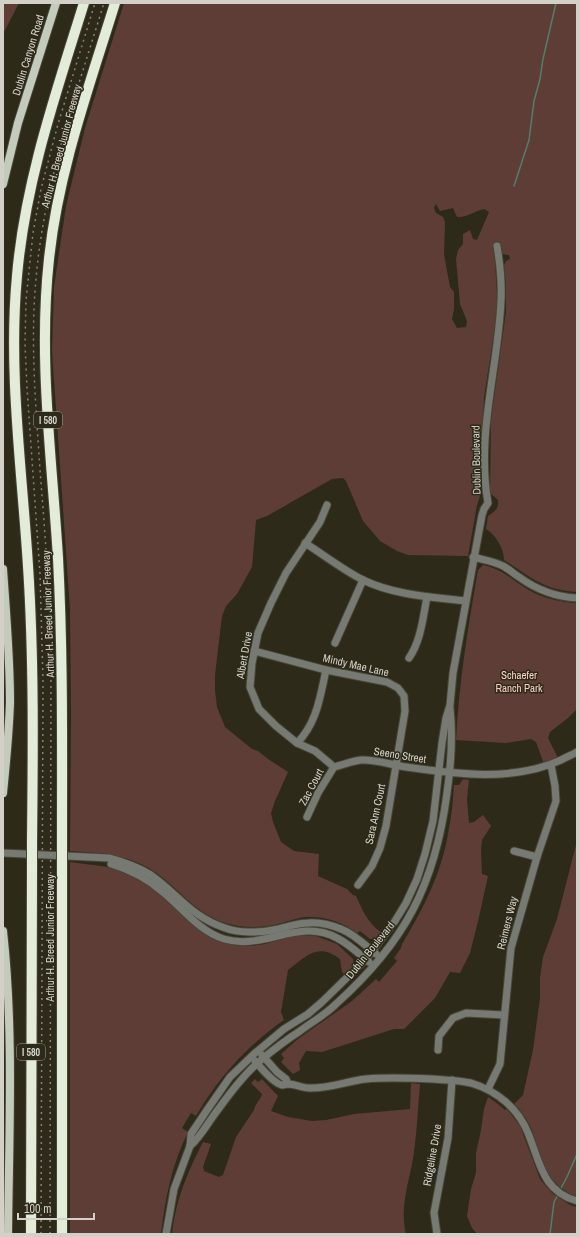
<svg xmlns="http://www.w3.org/2000/svg" width="580" height="1237" font-family="'Archivo Narrow',sans-serif">
  <rect width="100%" height="100%" fill="#2d2a1a"/>
  <g fill="#5e3d36" fill-rule="evenodd">
    <path d="M3,3H19L3,34Z"/>
    <path d="M124,3H577V592C543,590 531,577 504,560C504,549 496,535 486,529L488,516C495,511 499,509 498,500L490,493L491,419L506,312V285L504,265L506,261L510,259L509,255L502,254L501,247H494L497,293V315L484,397L480,496L477,505L468,556L408,555L397,551L380,541L363,521L346,481L343,478L332,479L267,516L256,520L252,567L237,594L226,606L222,616L215,675V691L217,707L225,727L252,749L258,751L268,759L288,772L275,801L271,813L273,822L281,842L294,851L319,854L318,876L347,889L353,895L356,896C363,910 367,923 381,932L377,938L370,939L360,931L357,933C343,922 325,916 306,917C295,918 284,923 274,925C258,928 241,928 225,923C191,912 176,883 147,867C123,854 96,853 70,851L71,717L70,609L52,351L54,287L66,206L85,128ZM436,204L440,211L453,208L457,217C467,218 474,211 484,209L489,212L477,240L473,239L470,230L463,234V244L458,250L456,259L460,304L467,321L466,327L457,328L452,319L454,309V292L450,287L444,255L445,222L443,217L436,213L434,208Z"/>
    <path d="M483,565C500,569 508,576 521,585C537,597 558,602 577,603V709L568,718L550,732L548,738L558,758L544,764L536,742L531,739L506,743L456,740C459,682 468,627 478,570Z"/>
    <path d="M463,779L469,780L467,799L469,823L474,822L483,815L491,826L482,840L481,851L482,874L488,876L479,917L470,953L460,973L450,972L435,998L404,1029H394L322,1052L306,1051L299,1063L300,1070L293,1074L281,1062L284,1058L281,1054L298,1039L352,1001L376,979L379,982L397,961L394,958L401,948L402,944C424,908 443,870 449,828C452,813 453,799 454,785H459Z"/>
    <path d="M577,841V1197C564,1191 554,1184 546,1171C539,1160 537,1145 533,1133C529,1122 522,1112 514,1104L523,1095L533,1050L540,998V978L543,957L557,919Z"/>
    <path d="M70,862L116,868L130,873L159,892L202,931L217,940L233,945L249,946L265,944L282,939L301,935L316,936L337,944L353,959L354,965L344,974L342,972L340,959C318,942 306,956 288,970L281,1012L284,1020C248,1045 218,1078 196,1116L191,1113L182,1128L188,1132C172,1164 165,1199 161,1234H70Z"/>
    <path d="M255,1079L258,1082L262,1079L278,1096L271,1111L288,1117L312,1121L326,1120L354,1114L410,1109L411,1083L420,1084C418,1107 417,1130 414,1152C410,1181 399,1205 406,1234H172C175,1201 188,1171 203,1142L211,1144L203,1167L204,1171L219,1177L223,1175L236,1137L254,1110C255,1104 261,1099 262,1094L251,1083Z"/>
    <path d="M488,1097L498,1104L505,1110L507,1109L520,1126L540,1179L552,1193L570,1205L577,1207V1234H477L472,1228L467,1216L471,1189L476,1173V1153L481,1130L484,1109Z"/>
  </g>
  <g fill="none" stroke-linecap="round" stroke-linejoin="round">
    <g stroke="#537e6a" stroke-width="1.5">
      <path d="M514,186L529,140L534,101L540,79L543,59L556,3"/>
      <path d="M560,1190L567,1177L577,1154"/>
      <path d="M550,1234L554,1202L558,1195"/>
    </g>
    <g stroke="#484536" stroke-width="9">
      <g id="minor">
        <path d="M327,505L320,522L286,573L271,603L258,633L252,663L250,687L259,709L276,726L297,743L315,751L334,767"/>
        <path d="M305,543C324,555 343,570 363,580C394,595 431,597 465,601"/>
        <path d="M473,557C484,560 494,561 503,566C509,569 514,574 519,577C537,590 555,597 577,598"/>
        <path d="M335,643L363,580"/>
        <path d="M254,651L326,670L387,682L398,688L404,696L405,711L386,826L380,848L372,866L358,885"/>
        <path d="M409,658C421,641 423,617 427,597"/>
        <path d="M297,743C317,723 320,697 326,670"/>
        <path d="M334,767C343,765 352,761 361,760C376,759 391,765 406,767C456,774 513,782 561,760C566,757 572,755 577,752"/>
        <path d="M307,817L318,793L334,767"/>
        <path d="M514,851L537,857"/>
        <path d="M3,853L109,858C124,862 138,867 151,875C178,894 190,916 225,928C239,933 258,933 273,930C285,928 296,923 308,923C319,922 331,925 341,929C354,934 365,945 376,954"/>
        <path d="M111,864C131,870 148,879 164,893C182,908 200,932 224,939C264,951 299,917 337,938C349,944 359,954 369,962"/>
        <path d="M438,1050L439,1036L453,1018L466,1013L504,1015"/>
        <path d="M262,1055L277,1072L286,1079L288,1084"/>
        <path d="M255,1061C261,1068 273,1083 282,1085C284,1085 286,1084 288,1084C295,1084 302,1088 309,1088C328,1089 347,1081 366,1079C387,1077 410,1078 432,1079C445,1080 459,1080 471,1083C497,1091 518,1108 528,1133C540,1162 542,1191 577,1201"/>
        <path d="M488,1089L500,1064L511,948L537,857L556,801L555,786L551,765"/>
        <path d="M190,1146C200,1137 206,1126 214,1115C228,1096 243,1075 261,1060C273,1050 286,1040 300,1031C312,1022 325,1015 336,1004C405,942 435,885 447,793C451,765 453,736 450,708"/>
        <path d="M166,1234L174,1189L190,1146L191,1134L207,1110L230,1077L254,1054L284,1029L308,1014L322,1002L366,959L395,921L406,903L417,879L425,854L433,821L442,743L446,718L450,705L453,673L482,515L484,509L488,503C476,434 498,369 501,301C502,283 500,264 497,246"/>
        <path d="M437,1234L434,1213L448,1138L452,1080"/>
      </g>
    </g>
    <g stroke="#484536" stroke-width="10">
      <g id="major">
        <path d="M3,184L18,123L56,3"/>
        <path d="M3,569C6,613 10,658 10,702C9,733 6,763 3,793"/>
        <path d="M3,931C14,1032 9,1133 8,1234"/>
      </g>
    </g>
    <g stroke="#484536" stroke-width="12">
      <g id="highway">
        <path d="M32,843C33,751 34,658 28,566C22,470 8,371 17,276C25,182 56,93 84,3"/>
        <path d="M62,845C62,749 63,654 58,558C52,459 38,359 49,259C58,172 89,87 115,3"/>
        <path d="M31,1234L32,869"/>
        <path d="M62,1234V871"/>
      </g>
    </g>
    <use href="#minor" stroke="#767a73" stroke-width="7"/>
    <use href="#major" stroke="#c3ccbc" stroke-width="8"/>
    <use href="#highway" stroke="#e2ecd9" stroke-width="10"/>
    <g stroke="#868477" stroke-width="1.5" stroke-dasharray="2 4" stroke-linecap="butt">
      <path d="M41,1234L43,680L40,574L27,388L25,344L26,300L33,233L41,189L58,124L95,3"/>
      <path d="M50,1234L51,660C50,597 45,533 40,470C36,406 30,343 36,279C44,184 76,94 104,3"/>
    </g>
    <g stroke="#484536" stroke-width="12" stroke-linecap="butt">
      <g id="highway-bridge">
        <path d="M32,869V843"/>
        <path d="M62,871V845"/>
      </g>
    </g>
    <use href="#highway-bridge" stroke="#e2ecd9" stroke-width="10"/>
  </g>
  <g text-anchor="middle" stroke-width="3" stroke-linejoin="round" paint-order="stroke">
    <g fill="#2d2a1a" stroke="#a19f93" stroke-width="1">
      <rect x="34" y="412" width="28" height="16" rx="3"/>
      <rect x="17" y="1044" width="28" height="16" rx="3"/>
    </g>
    <g font-size="10" font-weight="bold" fill="#d3d1c7">
      <text x="48" y="424">I 580</text>
      <text x="31" y="1056">I 580</text>
    </g>
    <g font-size="11" fill="#d3d1c7" stroke="#2d2a1a">
      <text transform="translate(28 55) rotate(-73)" y="4">Dublin Canyon Road</text>
      <text transform="translate(61 146) rotate(-75)" y="4">Arthur H. Breed Junior Freeway</text>
      <text transform="translate(476 460) rotate(-91)" y="4">Dublin Boulevard</text>
      <text transform="translate(48 614) rotate(-92)" y="4">Arthur H. Breed Junior Freeway</text>
      <text transform="translate(244 655) rotate(-80)" y="4">Albert Drive</text>
      <text transform="translate(356 665) rotate(13)" y="4">Mindy Mae Lane</text>
      <text transform="translate(400 755) rotate(9)" y="4">Seeno Street</text>
      <text transform="translate(311 787) rotate(-62)" y="4">Zac Court</text>
      <text transform="translate(375 814) rotate(-78)" y="4">Sara Ann Court</text>
      <text transform="translate(507 923) rotate(-76)" y="4">Reimers Way</text>
      <text transform="translate(50 938) rotate(-90)" y="4">Arthur H. Breed Junior Freeway</text>
      <text transform="translate(370 950) rotate(-51)" y="4">Dublin Boulevard</text>
      <text transform="translate(432 1155) rotate(-80)" y="4">Ridgeline Drive</text>
    </g>
    <g font-size="11" fill="#fbcfc5" stroke="#2d2a1a">
      <text x="519" y="679">Schaefer<tspan x="519" dy="13">Ranch Park</tspan></text>
    </g>
  </g>
  <rect width="580" height="1237" fill="none" stroke="#d3d1c7" stroke-width="8"/>
  <path d="M18 1213v6h76v-6" fill="none" stroke="#d3d1c7" stroke-width="2"/>
  <text x="24" y="1213" font-size="12" fill="#d3d1c7" stroke="#2d2a1a" stroke-width="3" paint-order="stroke">100 m</text>
</svg>
